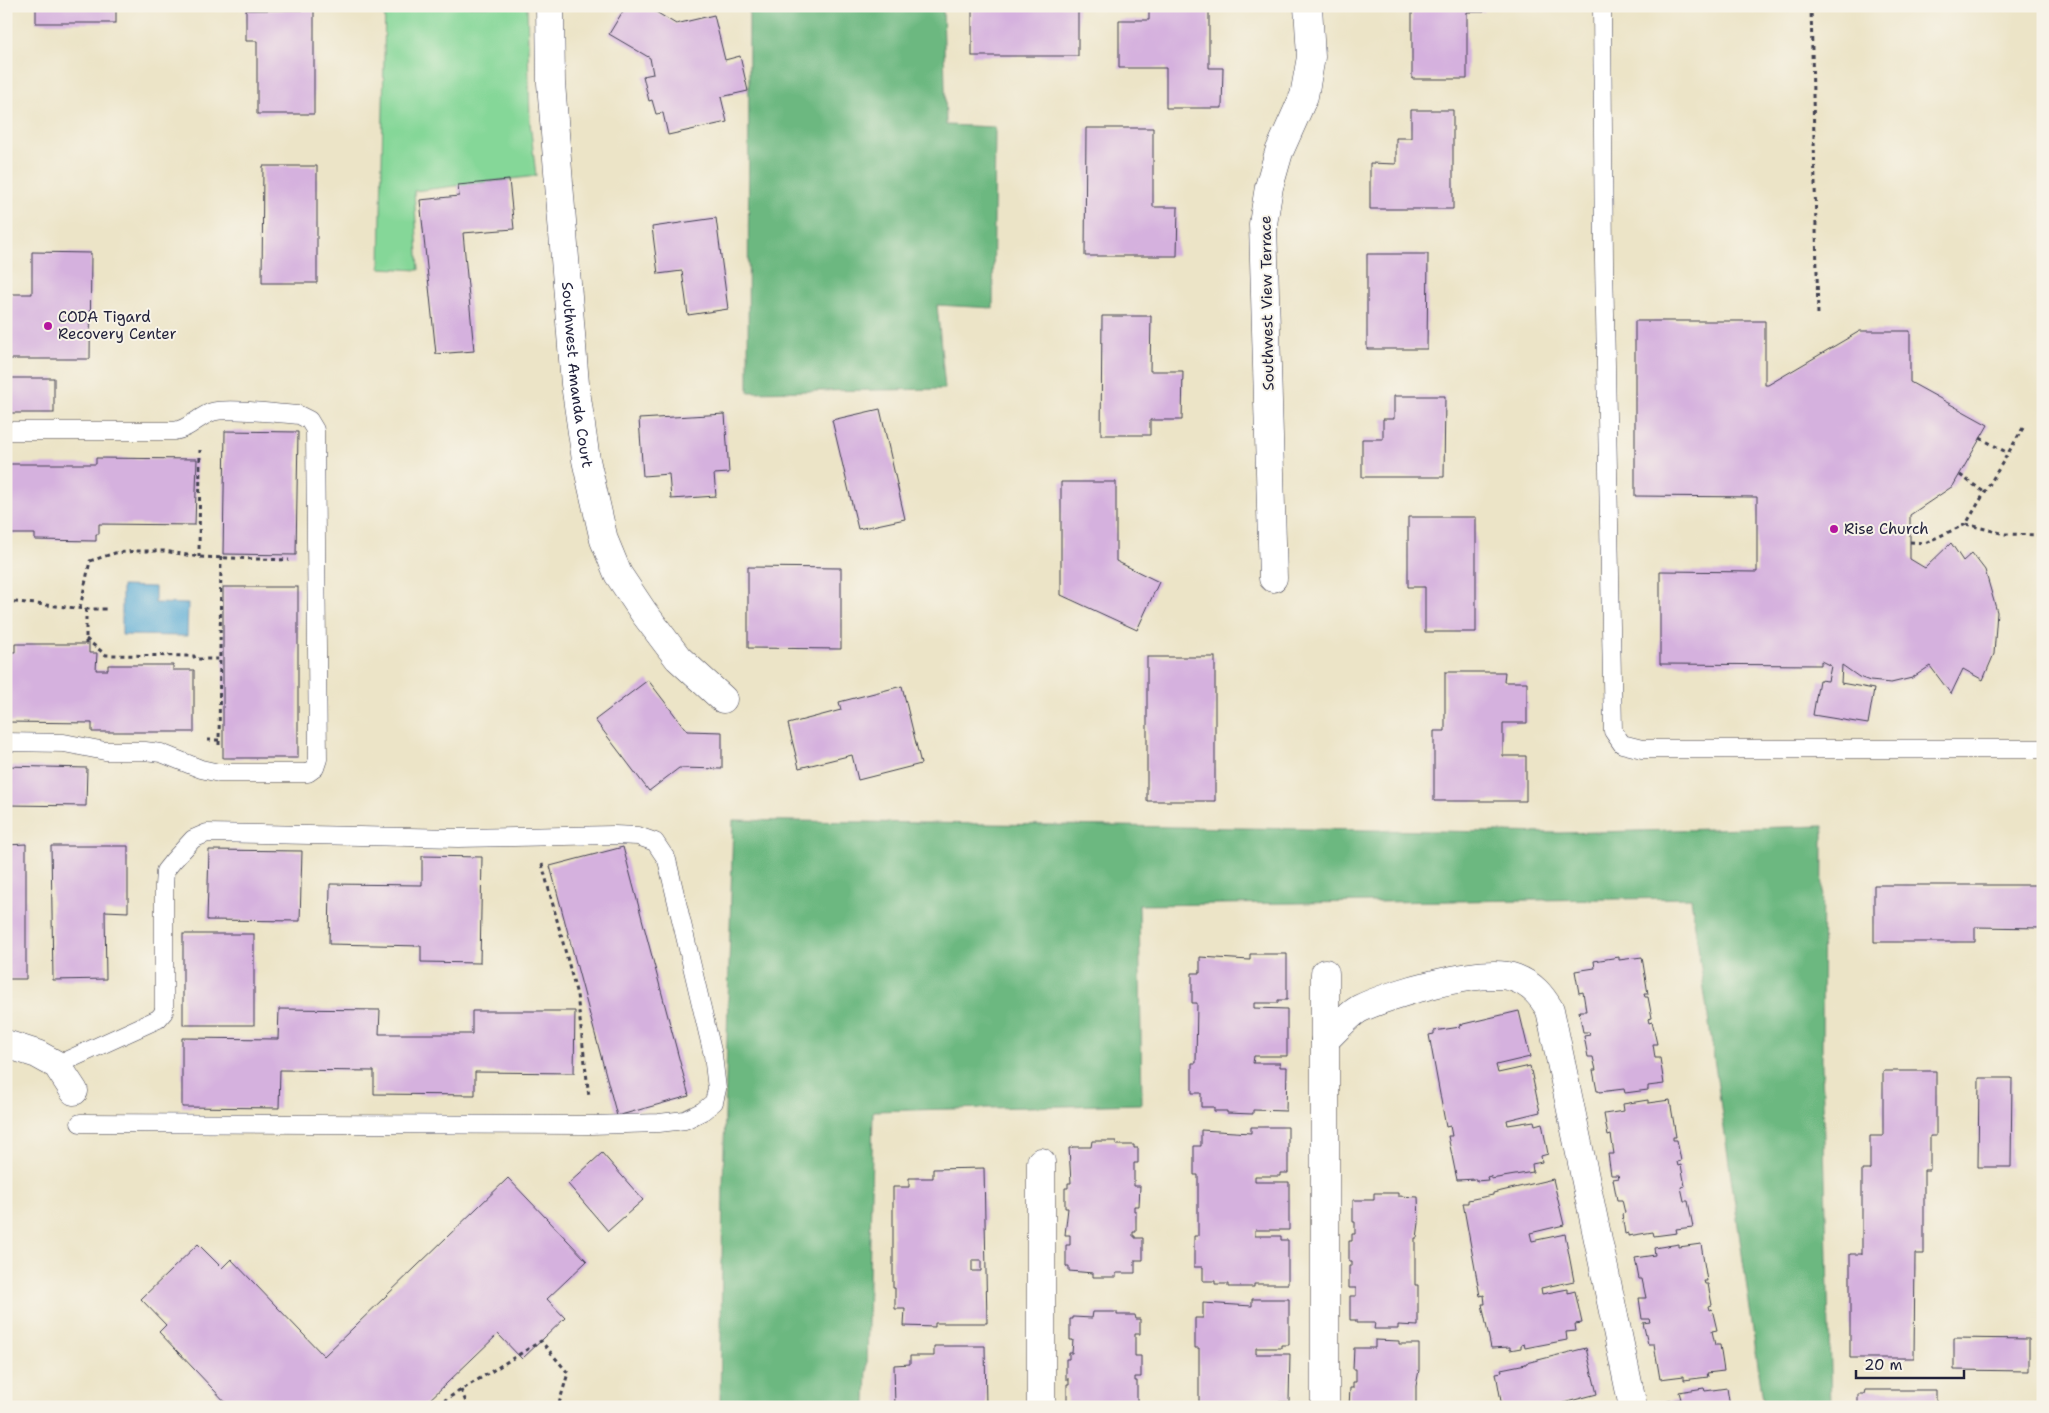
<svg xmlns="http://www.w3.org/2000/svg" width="2049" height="1413" font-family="'Shantell Sans',sans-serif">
  <rect width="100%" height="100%" fill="#f7f3e8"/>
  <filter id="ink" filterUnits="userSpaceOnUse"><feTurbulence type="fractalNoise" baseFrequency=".02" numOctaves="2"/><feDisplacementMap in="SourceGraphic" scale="10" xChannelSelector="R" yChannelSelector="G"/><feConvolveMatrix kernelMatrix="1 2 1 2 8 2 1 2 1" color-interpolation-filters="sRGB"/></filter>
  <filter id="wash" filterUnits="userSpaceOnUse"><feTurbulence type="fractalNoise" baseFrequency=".0096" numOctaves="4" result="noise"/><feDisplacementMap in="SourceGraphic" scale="20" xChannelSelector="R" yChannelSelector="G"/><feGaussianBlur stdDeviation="1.12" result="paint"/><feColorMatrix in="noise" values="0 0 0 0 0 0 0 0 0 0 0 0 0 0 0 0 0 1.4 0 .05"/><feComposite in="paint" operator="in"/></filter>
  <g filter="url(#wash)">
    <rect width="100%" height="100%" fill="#ece4c7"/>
    <path fill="#85d798" stroke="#547c6a" d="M385,6H527L530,122L536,176L414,191L419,270L380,268Z"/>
    <g fill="#6cb880" stroke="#476d5e">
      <path d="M749,6H943L946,125L995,127L993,308L937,305L945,389L748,392Z"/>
      <path d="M733,820L1560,833L1823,826L1822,1064L1831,1407H1764L1691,898L1139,905L1142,1104L873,1111L866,1407H720L723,1185Z"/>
    </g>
    <path fill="#5aacd5" stroke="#3e6788" d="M122,586L155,587V603L188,604L187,636L122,635Z"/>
    <g id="blocks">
      <g fill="#d5b1de" fill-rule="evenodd">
        <rect x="36" y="6" width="80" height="17"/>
        <path d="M626,6H646L676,24L714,15L725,60L740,56L748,91L721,97L727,122L668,135L663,113L656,114L652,100L649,101L643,76L653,74L650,58L609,34Z"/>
        <rect x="972" y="6" width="106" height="50"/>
        <path d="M1149,6H1209V68H1223L1222,108H1166V68H1119V20H1149Z"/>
        <path d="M1412,6H1484V12H1467V79H1412Z"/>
        <path d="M246,10H314V114H257V41H246Z"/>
        <path d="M1411,110H1453V209H1370V163L1396,164V138H1411Z"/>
        <path d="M1086,128H1153V207H1178L1177,256H1085Z"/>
        <path d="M263,166H317V283H262Z"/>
        <path d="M509,180L514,229L463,233L474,351L436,354L420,200L459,196L458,185Z"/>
        <path d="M716,218L728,309L688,315L682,271L658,274L652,227Z"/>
        <path d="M32,252L91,253L90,359H6V294H32Z"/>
        <path d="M1367,254H1428L1427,349H1367Z"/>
        <path d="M1102,316H1151L1150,371H1183L1182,420H1150V435H1101Z"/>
        <path d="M1635,321H1765V385H1768L1860,331H1910V382L1988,425L1953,486L1910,515V559L1925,568L1951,543L1963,561L1972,553L1985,570L1997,612L1994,654L1983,680L1963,669L1951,694L1930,666L1912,678L1891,683L1870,681L1859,677L1842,665L1841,683L1874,689L1868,724L1813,715L1819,680L1828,681L1831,666L1821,661V665L1660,664V571L1757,572V497L1635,496Z"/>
        <rect x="6" y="378" width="48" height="35"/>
        <path d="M1394,396H1445L1444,477H1362V439H1383V419H1394Z"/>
        <path d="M880,409L905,519L858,529L832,420Z"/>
        <path d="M725,414L729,473L714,474L716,496L671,499L669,474L643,476L639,419Z"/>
        <path d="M225,431L298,432L296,555L223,554Z"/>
        <path d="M96,458L197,459L195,525L99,524V534H96V541L35,540V534H6V464H96Z"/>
        <path d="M1061,482H1116V561L1159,582L1137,630L1061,595Z"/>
        <path d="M1408,517H1476V632H1425V587H1408Z"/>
        <path d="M748,567L841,568V649L748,648Z"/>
        <rect x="223" y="587" width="75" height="171"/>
        <path d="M15,644H89V653H97L96,670H108V665H173V670H194V732H92V723L6,722V652H15Z"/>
        <rect x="1147" y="657" width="68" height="144"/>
        <path d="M1445,672H1505L1504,682H1527V723H1503V756H1526V801H1434V731H1445Z"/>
        <path d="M648,680L687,731L722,732V769L679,768L649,791L595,720Z"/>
        <path d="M902,686L921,764L858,780L852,755L799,768L788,724L841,710L839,702Z"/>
        <path d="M6,766L87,768L86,806L6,805Z"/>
        <path d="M26,844V979H6V845Z"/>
        <path d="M51,846H128V912L105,911L106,979L53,980Z"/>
        <path d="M623,847L689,1096L617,1116L550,866Z"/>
        <path d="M209,850L302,851L300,921L207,920Z"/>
        <path d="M422,856L482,857L480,963L421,962V946L329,944L330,884L422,885Z"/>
        <path d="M1874,885H2042L2043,928L1975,927V942H1874Z"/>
        <rect x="183" y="934" width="71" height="91"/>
        <path d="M1250,954H1287V1000H1278V1003H1254V1008L1287,1009V1056H1254L1253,1063H1280V1067H1287L1286,1111L1253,1110V1114L1227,1113V1111H1214V1107H1201V1093H1192V1063H1196L1197,1003H1192V973H1200V957L1250,960Z"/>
        <path d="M1619,957V960L1642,957L1648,994H1644L1645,997H1648L1652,1018L1648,1019L1649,1023L1652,1022L1657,1044H1653L1655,1058H1660L1664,1084L1648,1086V1090L1625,1093L1624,1089L1599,1092V1091H1597L1593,1070H1596L1593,1057H1588L1584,1036L1590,1035L1589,1032H1583L1579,1011H1586L1583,992L1579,993L1575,971L1595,968L1594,961Z"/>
        <path d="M279,1009L380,1010L379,1034H472V1011H575L574,1073L475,1072V1095L374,1094V1071L280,1070L279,1108L182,1107V1038L278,1039Z"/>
        <path d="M1519,1011L1530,1057L1496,1065L1498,1073L1530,1066L1540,1112L1507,1120L1508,1125L1534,1121L1535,1125L1542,1123L1548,1154L1541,1156L1542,1162L1532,1164L1533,1172L1491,1179V1176L1487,1177L1488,1180L1476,1181V1179L1457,1180L1448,1136H1452L1450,1126L1446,1127L1429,1035L1434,1034V1031L1460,1027L1459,1025Z"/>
        <path d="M1883,1071H1936V1136H1930V1170H1924V1254H1915L1914,1358H1850V1254H1862V1170H1870V1136H1883Z"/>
        <path d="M1979,1078H2012L2011,1167H1978Z"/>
        <path d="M1648,1100V1103L1670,1100L1676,1137H1673V1140H1677L1681,1161L1677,1162L1678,1166L1681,1165L1685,1186L1681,1187L1684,1201H1688L1693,1227L1676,1229L1677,1233L1654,1236L1653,1232L1628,1236V1233L1625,1234L1622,1214L1625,1213L1622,1200H1617L1613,1179L1619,1178L1618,1175H1611L1608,1154H1614L1611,1135L1608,1136L1604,1114L1624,1111L1623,1104Z"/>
        <path d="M1251,1127H1288V1173H1280V1176H1255V1182H1289V1230H1255V1236H1281V1240H1288V1284H1254V1287H1228V1284H1215V1281H1203V1267H1194V1236H1198V1175H1194V1146H1201V1130L1251,1133Z"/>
        <path d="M1092,1141H1116V1145H1134V1148H1138V1163H1134V1186H1140L1139,1206H1134V1211H1136V1232H1133V1236H1135V1238H1143V1260H1135V1273H1116V1277H1093V1273L1069,1271V1267H1066V1245H1070V1235H1065L1068,1208H1065V1188H1068V1183H1071L1069,1148H1072V1147H1091Z"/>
        <path d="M602,1153L643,1200L608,1231L568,1184Z"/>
        <path d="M984,1168L987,1323H935V1327L904,1326L905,1309H895V1288H893V1187H909V1178H933V1169ZM972,1260H981V1271H972Z"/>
        <path d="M508,1178L587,1261L547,1299L565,1318L522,1359L498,1334L422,1407H230L159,1332L166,1325L141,1299L198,1244L222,1268L231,1259L324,1356Z"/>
        <path d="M1553,1179L1564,1225L1530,1233L1532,1241L1565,1234L1574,1281L1541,1288L1542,1294L1568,1289V1293L1575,1291L1582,1323L1575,1324L1576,1331L1566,1332L1567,1340L1525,1348L1524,1344L1521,1345V1348L1510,1350V1347L1491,1348L1482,1304H1485L1484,1295L1480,1296L1463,1203H1468V1200L1493,1195V1193Z"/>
        <path d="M1374,1193H1398V1196L1418,1197L1419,1223L1417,1238H1415V1285H1418V1326L1398,1325V1329H1374L1375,1323H1356V1320H1350V1296H1356V1288H1349V1266H1352V1261H1349V1241H1352V1234H1355V1222H1353V1200H1374Z"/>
        <path d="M1679,1244V1247L1701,1244L1707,1281H1704L1705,1284H1708L1712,1305L1708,1306L1709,1310L1712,1309L1717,1330L1712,1331L1715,1345H1720L1724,1371L1707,1373L1708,1377L1684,1380V1376L1660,1379L1654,1344H1648L1643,1323L1650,1322L1649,1319H1642L1639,1298H1646L1642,1279H1639L1635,1258L1655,1255L1654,1248Z"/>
        <path d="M1252,1299H1289V1345H1281V1348H1256V1354H1290L1289,1402H1256V1407H1199V1348H1195V1318H1203V1303L1252,1306Z"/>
        <path d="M1093,1312H1117V1315H1135L1136,1319H1140V1334H1135V1356H1141V1377H1135V1381H1137V1402H1134V1407L1067,1405V1384H1069V1379H1066V1359H1069V1353H1072L1073,1340H1070V1319H1073V1317L1092,1318Z"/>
        <path d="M1954,1338L2029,1339V1371L1954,1370Z"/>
        <path d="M1375,1340L1399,1341V1344H1419V1370L1416,1386V1407H1349L1350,1388H1353V1382H1356V1369H1353L1354,1348H1375Z"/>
        <path d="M934,1346H985L986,1407H895L894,1365L910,1364V1356H934Z"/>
        <path d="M1586,1348L1597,1394L1563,1403L1564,1407H1502L1496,1373L1502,1372L1501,1369L1526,1364V1363Z"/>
        <path d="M1704,1388L1705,1391L1727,1388L1730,1407H1664L1663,1402L1681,1399L1679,1392Z"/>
        <path d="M1865,1390H1936V1407H1858V1394H1864Z"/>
      </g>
    </g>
  </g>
  <g filter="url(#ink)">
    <use href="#blocks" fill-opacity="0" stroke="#403f50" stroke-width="1"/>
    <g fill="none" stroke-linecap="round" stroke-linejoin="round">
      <g stroke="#403f50" stroke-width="19">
        <g id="lane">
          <path d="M1602,6L1604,261L1613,731L1622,744L1642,749H2043"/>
          <path d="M6,431H174C189,429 198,417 212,412C227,407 280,414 299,415L309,420L315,430L318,759L315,768L308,773H219L201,769L161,753L145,751H105L64,743L6,742"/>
          <path d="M57,1065L158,1019L164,1012V886L165,871L173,861L193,839L207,833L458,838L614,835L638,836L655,842L667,860L713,1055L717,1089L714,1102L703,1111L685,1120L659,1123L591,1125L80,1123"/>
        </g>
      </g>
      <g stroke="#403f50" stroke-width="29">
        <g id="street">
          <path id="s1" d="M550,6L551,83L575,384L586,460L604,540L618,574L644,613L678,658L723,699"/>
          <path d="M1273,578L1263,224L1269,187L1279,152L1304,96L1311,57L1308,6"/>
          <path d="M1325,973V1407"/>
          <path d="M1325,1040C1336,1030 1347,1016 1359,1009C1389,994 1484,966 1515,978C1533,985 1541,995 1550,1010L1633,1407"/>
          <path d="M6,1044L37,1054L57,1065L74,1091"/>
          <path d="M1041,1162V1407"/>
        </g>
      </g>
      <g stroke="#403f50" stroke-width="3" stroke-dasharray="4 4" stroke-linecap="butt">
        <path d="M1811,6L1818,316"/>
        <path d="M1980,438L2008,453"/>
        <path d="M1960,475L1984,492"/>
        <path d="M1966,524L2005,534L2043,535"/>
        <path d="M1910,542L1925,543L1966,524L2023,428"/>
        <path d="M199,557L200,450"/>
        <path d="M6,601L86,609H107"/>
        <path d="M80,608L90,561L115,553L137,551H164L199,557L289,560"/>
        <path d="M86,609V644"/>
        <path d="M86,639L106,655L194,656L195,659H220"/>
        <path d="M207,740H219"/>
        <path d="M219,745L221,557"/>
        <path d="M542,864L577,995L589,1097"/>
        <path d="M461,1390L468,1407"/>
        <path d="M440,1407V1403L541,1341L568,1373L558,1407"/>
      </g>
      <use href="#lane" stroke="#fff" stroke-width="18"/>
      <use href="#street" stroke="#fff" stroke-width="28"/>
    </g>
  </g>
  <g fill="#b5179e" stroke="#f7f3e8" stroke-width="2">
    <circle cx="48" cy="326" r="5"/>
    <circle cx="1834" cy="529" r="5"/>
  </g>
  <g text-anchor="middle" stroke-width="4" stroke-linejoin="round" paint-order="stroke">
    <g font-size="15" fill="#22223b" stroke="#f7f3e8">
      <text transform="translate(1267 303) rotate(-91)" y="5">Southwest View Terrace</text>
      <text dy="5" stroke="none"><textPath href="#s1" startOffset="370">Southwest Amanda Court</textPath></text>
    </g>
    <g font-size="15" fill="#22223b" stroke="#f7f3e8" text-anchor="start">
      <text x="58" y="322">CODA Tigard<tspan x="58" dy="17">Recovery Center</tspan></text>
      <text x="1844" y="534">Rise Church</text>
    </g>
  </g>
  <rect width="2049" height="1413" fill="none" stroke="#f7f3e8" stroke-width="25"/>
  <path d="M1856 1370v8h108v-8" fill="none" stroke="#22223b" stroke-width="2.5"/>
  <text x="1864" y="1370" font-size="15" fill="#22223b" stroke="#f7f3e8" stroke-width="4" paint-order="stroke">20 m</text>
</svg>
